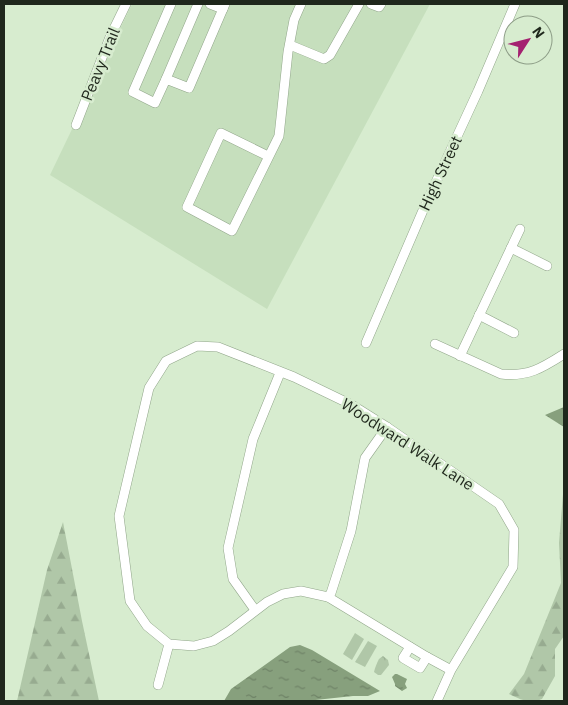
<svg xmlns="http://www.w3.org/2000/svg" width="568" height="705" font-family="'IBM Plex Sans',sans-serif">
  <defs>
    <pattern id="forest-firs" width="22" height="20" patternUnits="userSpaceOnUse" patternTransform="scale(1.25)"><rect width="22" height="20" fill="#b0c7a8"/><path d="M5 1l3.5 6h-7zM16 11l3.5 6h-7z" fill="#97ab90"/></pattern>
    <pattern id="park-crowns" width="20" height="18" patternUnits="userSpaceOnUse" patternTransform="scale(1.25)"><rect width="20" height="18" fill="#b0c7a8"/><path d="M2 6a3 3 0 1 1 6 0M12 15a3 3 0 1 1 6 0" fill="none" stroke="#97ab90"/></pattern>
    <pattern id="water-ripples" width="26" height="14" patternUnits="userSpaceOnUse" patternTransform="scale(1.25)"><rect width="26" height="14" fill="#87a07d"/><path d="M2 4q2-2 4 0t4 0M15 11q2-2 4 0t4 0" fill="none" stroke="#6e8266"/></pattern>
  </defs>
  <rect width="100%" height="100%" fill="#d7eccf"/>
  <path fill="#c6dfbd" d="M132,4H430L267,309L50,175Z"/>
  <g fill="#b0c7a8">
    <path d="M355,633L364,639L352,660L343,654Z"/>
    <path d="M368,641L377,646L365,667L355,662Z"/>
  </g>
  <g fill="url(#forest-firs)">
    <path d="M564,482V636L555,649V676L542,699C530,704 521,700 509,694L524,674L561,583L559,543Z"/>
    <path d="M63,522L82,621L99,701H17L47,570Z"/>
  </g>
  <path fill="url(#park-crowns)" d="M383,656L388,660L389,665L381,675H378L374,672C375,667 377,663 379,659Z"/>
  <g fill="url(#water-ripples)">
    <path d="M564,407V427L545,415Z"/>
    <path d="M300,645L312,650L380,691L368,696H353L306,701H224L231,689L290,647Z"/>
    <path d="M395,674H397L407,679L405,684L407,688L402,691L395,686V684L392,677Z"/>
  </g>
  <g fill="none" stroke-linecap="round" stroke-linejoin="round">
    <g stroke="#91a68a" stroke-width="10">
      <g id="minor">
        <path d="M171,4L133,92L155,103L166,79L189,88L225,4"/>
        <path d="M210,4L223,9"/>
        <path d="M371,4L379,7L381,4"/>
        <path d="M290,45L324,59L330,55L359,4"/>
        <path d="M166,79L198,4"/>
        <path d="M76,125L110,37L126,4"/>
        <path d="M268,156L221,133L187,207L232,231L279,136L288,52L294,20L301,4"/>
        <path d="M511,248L547,266"/>
        <path d="M479,315L514,333"/>
        <path d="M366,343L424,208L478,91L515,4"/>
        <path d="M435,344L501,374C528,377 542,368 564,354"/>
        <path d="M460,356L520,229"/>
        <path d="M328,597L331,593L351,531L365,458L387,427"/>
        <path d="M255,610L233,579L228,548L253,439L280,373"/>
        <path d="M410,647L403,658L420,668L427,657"/>
        <path d="M158,685L169,644"/>
        <path d="M437,701L451,670L513,567L514,530L499,504L387,427L352,405L294,377L218,347L197,346L166,361L149,388L119,516L130,601L147,626L169,644L194,646L213,641L229,631L267,602L283,594L301,591L328,597L427,657L451,670"/>
      </g>
    </g>
    <use href="#minor" stroke="#fff" stroke-width="9"/>
  </g>
  <g text-anchor="middle" stroke-width="5" stroke-linejoin="round" paint-order="stroke">
    <g font-size="16" fill="#1f271c" stroke="#d7eccf">
      <text transform="translate(100 64) rotate(-68)" y="6">Peavy Trail</text>
      <text transform="translate(440 173) rotate(-65)" y="6">High Street</text>
      <text transform="translate(408 444) rotate(33)" y="6">Woodward Walk Lane</text>
    </g>
  </g>
  <rect width="568" height="705" fill="none" stroke="#1f271c" stroke-width="10"/>
  <g transform="translate(528 40) rotate(54)"><circle r="24" fill="#d7eccf" stroke="#8d9d87"/>
  <path d="M0-4L9 19L0 12L-9 19Z" fill="#a42170"/>
  <text y="-8" font-size="14" font-weight="bold" text-anchor="middle" fill="#1f271c">N</text>
  </g>
</svg>
